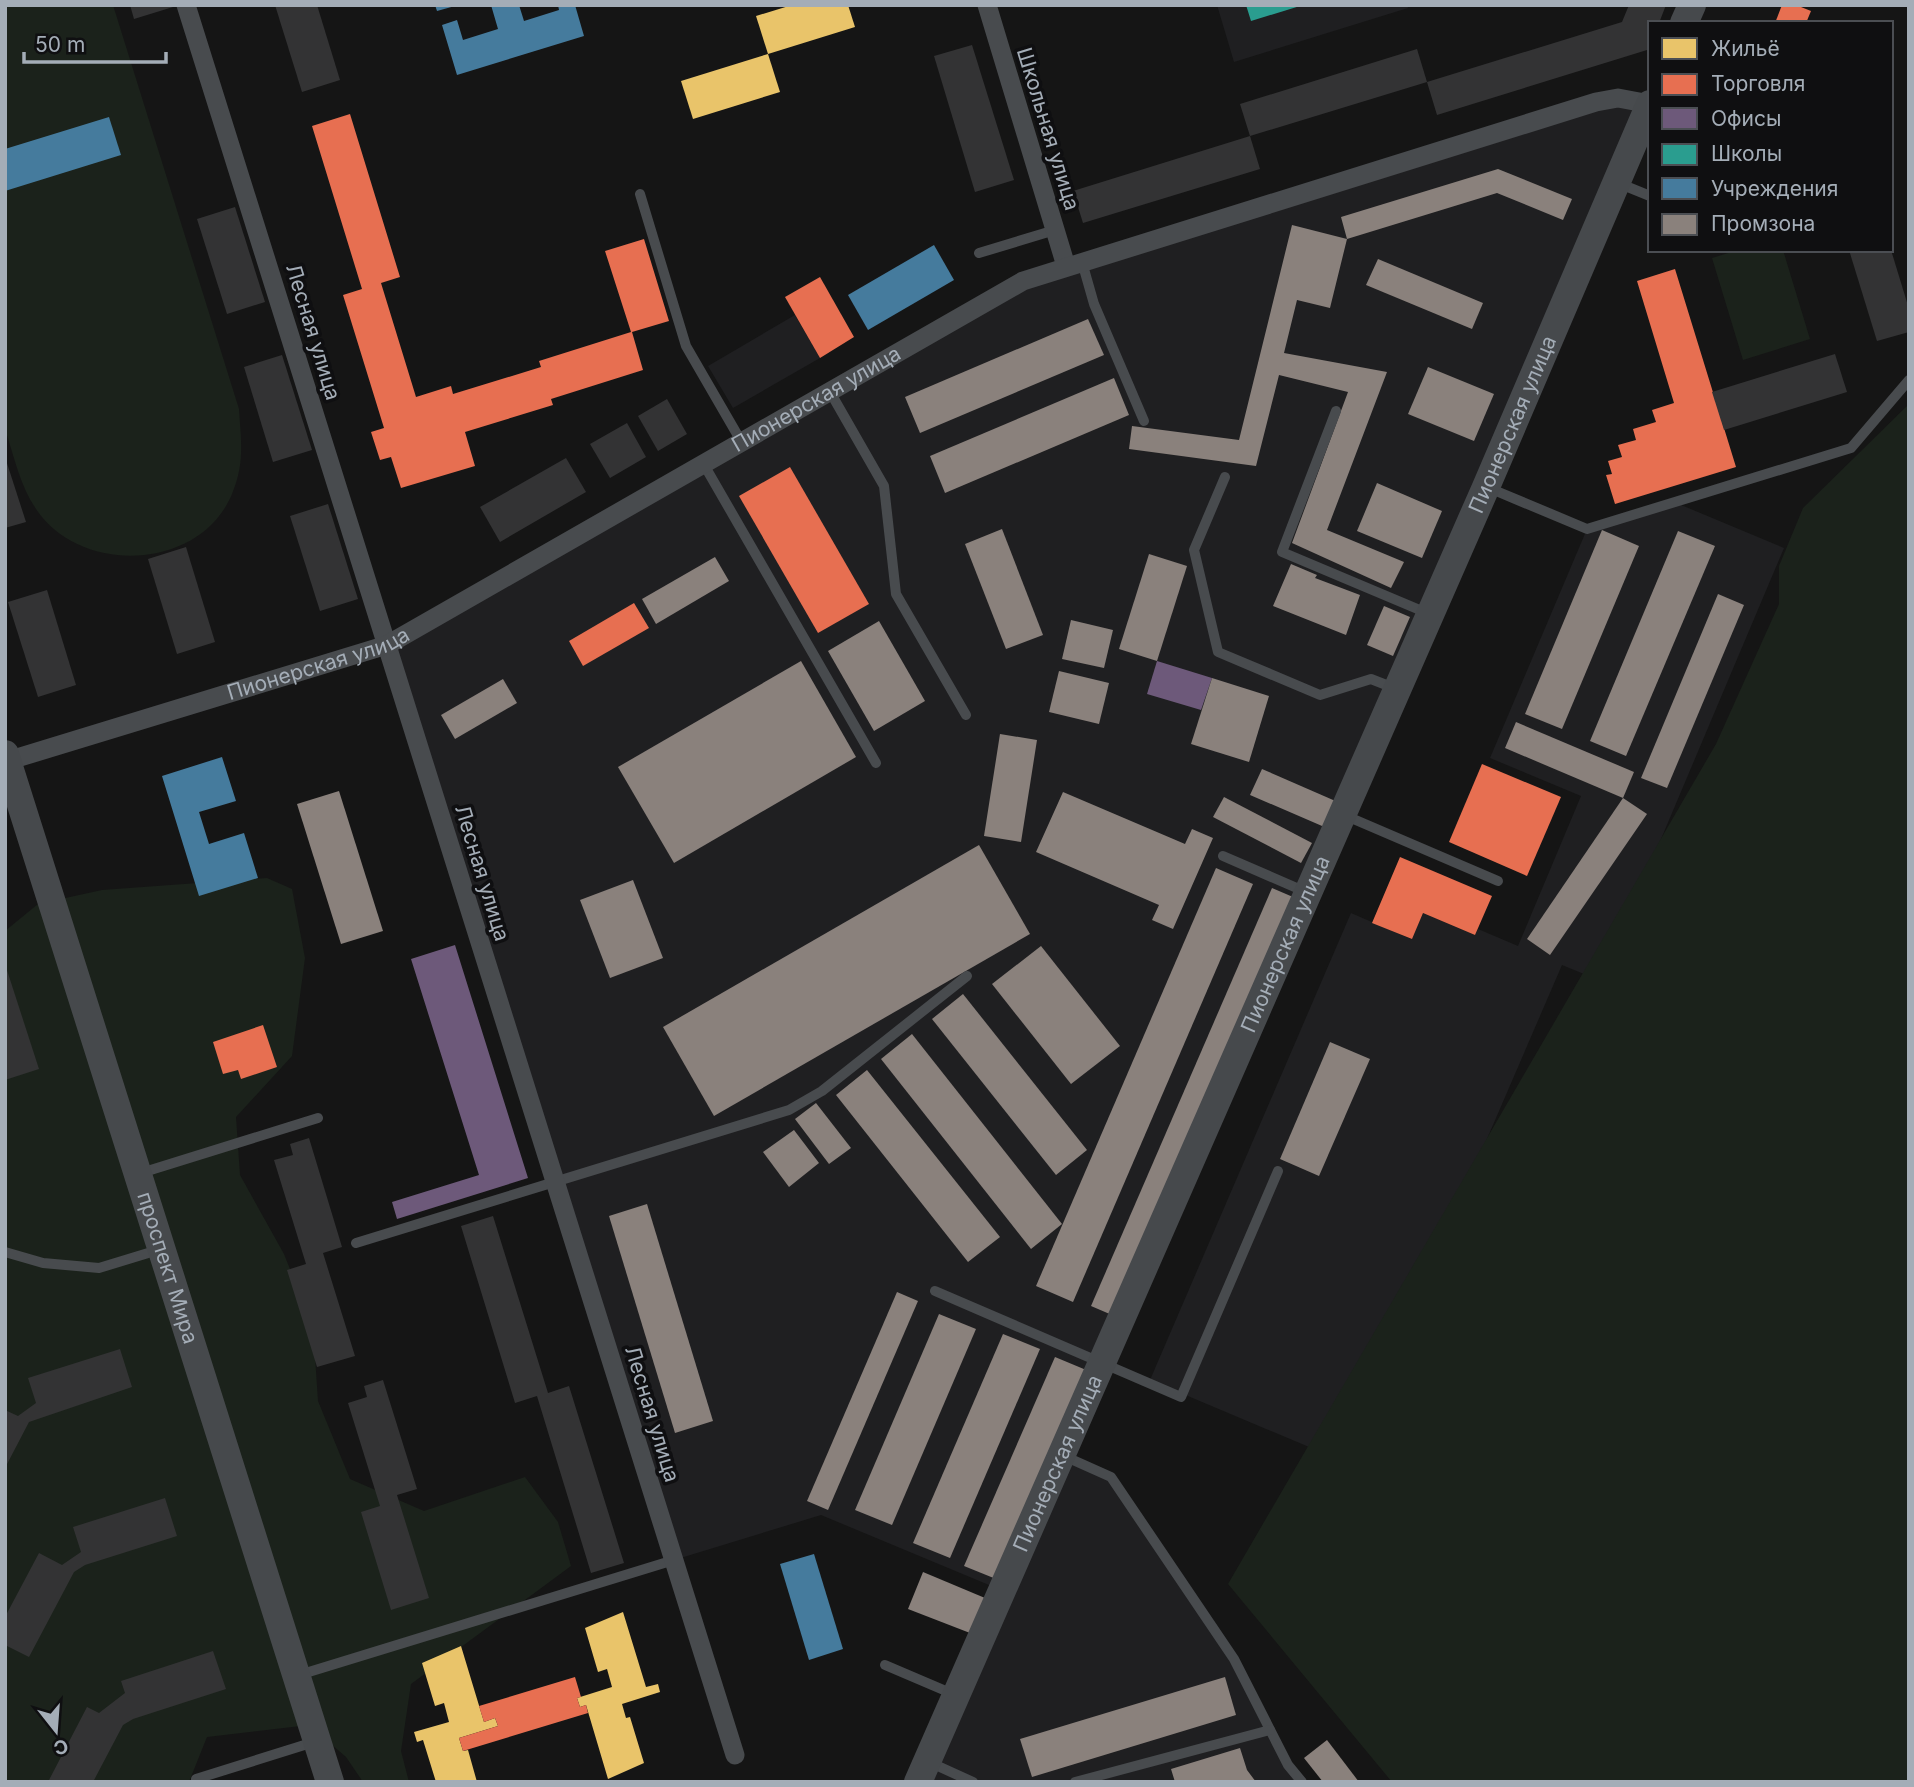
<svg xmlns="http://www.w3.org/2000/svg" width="1914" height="1787" font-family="Inter,sans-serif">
  <rect width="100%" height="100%" fill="#151515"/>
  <g fill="#1f1f21">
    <path d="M1217,5H1407L1408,8L1234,62Z"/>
    <path d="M1643,101L1061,1455L1111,1477L1234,1659L1302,1782H918L1001,1590L821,1515L674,1560L387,645L986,300L1596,102Z"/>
    <path d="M795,315L820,358L733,408L708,366Z"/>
    <path d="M1674,502L1784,548L1601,981L1562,965L1347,1463L1150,1380L1351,913L1411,939L1423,913L1475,935L1478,929L1518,946L1581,796L1490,758L1587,529Z"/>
  </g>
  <g fill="#1b221b">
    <path d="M5,5H113L239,409C241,441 245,463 232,494C200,571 81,576 36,509C20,486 14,456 5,429Z"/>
    <path d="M1738,250H1783L1810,339L1743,360L1712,258Z"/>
    <path d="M1909,404V1782H1392L1228,1584L1716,744L1779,604V566L1803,508Z"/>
    <path d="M267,878L292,889L305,958L292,1056L236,1117L240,1175L284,1254L313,1327L318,1401L350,1479L424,1511L525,1477L558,1522L571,1566L411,1684L401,1751L409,1782H363L346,1757L309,1725L207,1737L189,1782H5V931L38,904L102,890Z"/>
  </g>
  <g fill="#e9c46a">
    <path d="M792,5H848L855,27L768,54L756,16Z"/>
    <path d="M768,54L780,92L693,119L681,81Z"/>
    <path d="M623,1612L646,1687L658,1684L660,1692L622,1704L626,1718L630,1717L644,1763L608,1779L586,1705L580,1707L577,1698L612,1687L607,1669L598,1672L585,1628Z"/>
    <path d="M461,1646L484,1722L495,1718L498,1726L459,1738L463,1751L468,1750L477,1782H436L423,1740L417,1742L414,1732L449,1722L444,1703L435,1706L422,1663Z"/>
  </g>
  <g fill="#e76f51">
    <path d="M1782,5H1796L1811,11L1806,23H1775Z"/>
    <path d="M350,114L400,277L381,283L416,397L451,386L453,394L541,367L539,361L631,332L605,251L644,239L669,321L632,332L643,370L551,399L553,405L465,432L475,466L401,488L391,457L380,460L371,432L384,428L343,295L362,289L312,126Z"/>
    <path d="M1675,269L1736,467L1615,504L1606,475L1612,474L1608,461L1622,457L1618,445L1636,440L1633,429L1656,422L1652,410L1674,403L1637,281Z"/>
    <path d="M820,277L854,337L820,358L785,297Z"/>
    <path d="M790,467L869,604L818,633L739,496Z"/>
    <path d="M634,603L649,628L583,666L569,641Z"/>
    <path d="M1482,764L1561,797L1527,876L1449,842Z"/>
    <path d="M1400,857L1492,896L1475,935L1423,913L1412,939L1372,923Z"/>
    <path d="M263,1025L277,1067L241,1079L238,1070L223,1074L213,1042Z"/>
    <path d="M575,1677L581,1697L577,1698L580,1707L586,1705L588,1713L463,1751L459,1738L498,1726L495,1718L484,1722L479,1706Z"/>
  </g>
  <g fill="#6d597a">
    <path d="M1157,661L1212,678L1201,710L1147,694Z"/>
    <path d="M455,945L528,1178L397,1219L392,1202L479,1175L411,959Z"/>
  </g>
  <path fill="#2a9d8f" d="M1246,5H1300V6L1251,21Z"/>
  <g fill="#457b9d">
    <path d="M435,5H455V6L437,11Z"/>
    <path d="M491,5H519L524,21L559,10L558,5H575L584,36L457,75L442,25L457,20L463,40L498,29Z"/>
    <path d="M109,117L121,155L5,191V149Z"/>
    <path d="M934,245L954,280L868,330L848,295Z"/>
    <path d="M222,757L236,801L199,812L209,844L244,833L258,878L199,896L162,776Z"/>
    <path d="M814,1554L843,1649L809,1660L780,1564Z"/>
  </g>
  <g fill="#8a817c">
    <path d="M1498,169L1572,199L1563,220L1497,193L1347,239L1330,308L1297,300L1284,353L1387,372L1327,530L1404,562L1391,588L1292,543L1348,392L1279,375L1256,466L1129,449L1132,426L1239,440L1292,225L1347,239L1341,217Z"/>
    <path d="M1378,259L1483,303L1472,329L1366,285Z"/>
    <path d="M1088,319L1104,355L920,433L905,397Z"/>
    <path d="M1428,367L1494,394L1474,441L1408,414Z"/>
    <path d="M1114,378L1129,415L945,493L930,456Z"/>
    <path d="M1377,483L1442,511L1422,558L1357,531Z"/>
    <path d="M1002,529L1043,635L1006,649L965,544Z"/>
    <path d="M1602,530L1639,546L1562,729L1525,714Z"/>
    <path d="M1678,531L1715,546L1626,756L1590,741Z"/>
    <path d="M1149,554L1187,566L1157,661L1119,649Z"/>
    <path d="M715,557L729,581L656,624L642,599Z"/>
    <path d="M1291,564L1317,575L1315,578L1360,595L1346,635L1273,606Z"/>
    <path d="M1718,594L1744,605L1667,788L1641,778Z"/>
    <path d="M1384,606L1410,617L1393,656L1367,645Z"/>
    <path d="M1071,620L1113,630L1104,668L1062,659Z"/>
    <path d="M879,621L925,701L874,731L828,651Z"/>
    <path d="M801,661L856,757L674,863L618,767Z"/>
    <path d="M1059,671L1109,683L1099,724L1049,712Z"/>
    <path d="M1212,678L1269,696L1249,762L1191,744Z"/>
    <path d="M503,679L517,703L455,739L441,715Z"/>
    <path d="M1516,722L1634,772L1623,798L1505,748Z"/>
    <path d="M1000,734L1037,740L1021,842L984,836Z"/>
    <path d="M1262,769L1340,803L1329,829L1250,795Z"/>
    <path d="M339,791L383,931L341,944L297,804Z"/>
    <path d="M1063,792L1185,844L1192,829L1213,838L1173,929L1152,920L1159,905L1036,852Z"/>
    <path d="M1224,797L1312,843L1301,863L1213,817Z"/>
    <path d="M1623,798L1647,814L1550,955L1527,939Z"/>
    <path d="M979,845L1030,934L714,1116L663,1027Z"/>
    <path d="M1216,868L1253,884L1073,1302L1036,1286Z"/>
    <path d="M633,880L663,958L610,978L580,900Z"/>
    <path d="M1272,888L1293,897L1112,1315L1091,1306Z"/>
    <path d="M1041,946L1120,1046L1071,1084L992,984Z"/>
    <path d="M963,994L1087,1150L1056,1175L932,1019Z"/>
    <path d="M912,1034L1062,1224L1031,1249L881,1059Z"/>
    <path d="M1330,1042L1370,1059L1319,1176L1280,1159Z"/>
    <path d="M867,1070L1000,1237L968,1262L836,1095Z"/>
    <path d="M816,1103L851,1148L829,1164L795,1119Z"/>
    <path d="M794,1130L819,1163L789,1187L763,1152Z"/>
    <path d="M647,1204L713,1421L675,1433L609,1216Z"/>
    <path d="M897,1292L918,1301L828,1510L807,1501Z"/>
    <path d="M939,1314L976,1329L892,1525L855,1510Z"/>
    <path d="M1003,1334L1040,1349L950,1558L913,1543Z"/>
    <path d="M1055,1357L1091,1372L1001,1581L964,1566Z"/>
    <path d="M923,1572L985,1598L970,1633L908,1609Z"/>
    <path d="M1225,1677L1236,1715L1032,1777L1020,1739Z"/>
    <path d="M1327,1740L1359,1782H1323L1304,1758Z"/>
    <path d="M1240,1748L1247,1770L1256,1782H1175L1171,1769Z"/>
  </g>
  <g fill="#333334">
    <path d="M130,5H172L173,7L134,19Z"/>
    <path d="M275,5H317L340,80L302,92Z"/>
    <path d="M1629,5H1666L1659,23H1650L1647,50L1437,115L1427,82L1622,22Z"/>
    <path d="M972,45L1014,180L975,192L934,56Z"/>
    <path d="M1417,49L1427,82L1250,136L1240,104Z"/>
    <path d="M1250,136L1260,169L1083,223L1073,191Z"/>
    <path d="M235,207L265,302L227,314L197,219Z"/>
    <path d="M1849,250H1891L1909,309V332L1877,341Z"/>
    <path d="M1835,354L1847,392L1724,430L1712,392Z"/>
    <path d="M282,355L312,450L273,462L244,367Z"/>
    <path d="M667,399L687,434L658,451L638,416Z"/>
    <path d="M627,423L646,457L610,478L590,444Z"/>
    <path d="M5,457L26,522L5,528Z"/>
    <path d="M566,458L586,492L500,542L480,507Z"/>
    <path d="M328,504L358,599L320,611L290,516Z"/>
    <path d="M186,547L215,642L177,654L148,559Z"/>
    <path d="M47,590L76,685L38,697L8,602Z"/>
    <path d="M5,964L39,1069L5,1080Z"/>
    <path d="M309,1138L342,1247L323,1253L355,1356L317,1367L287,1270L306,1264L274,1160L293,1155L290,1144Z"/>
    <path d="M493,1216L548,1393L569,1386L624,1563L591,1573L537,1396L515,1403L461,1226Z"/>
    <path d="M120,1349L132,1387L29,1422L5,1468V1410L18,1416L36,1403L28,1378Z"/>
    <path d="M383,1380L417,1489L397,1495L429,1598L391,1610L361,1512L380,1506L348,1403L367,1397L364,1386Z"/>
    <path d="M165,1498L177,1536L85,1565L74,1572L29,1657L5,1645V1617L39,1553L62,1565L81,1552L73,1527Z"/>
    <path d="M213,1651L226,1689L133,1719L123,1725L93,1782H48L87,1707L99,1713L125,1693L121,1681Z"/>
  </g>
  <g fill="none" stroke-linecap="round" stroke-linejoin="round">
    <g stroke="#484b4e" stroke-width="10">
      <path d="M1618,183L1650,196"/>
      <path d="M640,194L686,346L741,441"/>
      <path d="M979,253L1055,230"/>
      <path d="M1082,262L1094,304L1144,421"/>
      <path d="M829,390L884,486L896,594L966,715"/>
      <path d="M1336,411L1282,552L1427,613"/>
      <path d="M703,463L876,763"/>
      <path d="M1225,477L1194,550L1218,652L1320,695L1371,679L1394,688"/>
      <path d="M1489,488L1587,529L1851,448L1909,380"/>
      <path d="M1344,815L1498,881"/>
      <path d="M1223,856L1306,892"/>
      <path d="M141,1173L318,1118"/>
      <path d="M356,1243L789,1110L822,1091L967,976"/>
      <path d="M5,1252L43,1263L99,1268L158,1250"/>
      <path d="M935,1291L1181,1397L1278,1171"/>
      <path d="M1064,1456L1111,1477L1234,1659L1288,1765L1302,1782"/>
      <path d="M885,1665L953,1694"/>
      <path d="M299,1675L674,1560"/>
      <path d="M929,1762L973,1782"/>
      <path d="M196,1779L314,1742"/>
      <path d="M1075,1782L1270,1730"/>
    </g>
    <g stroke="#484b4e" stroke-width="19">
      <path d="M186,5L735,1755"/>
      <path d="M987,5L1066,266"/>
      <path id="s1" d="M7,761L387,645L1023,281L1596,102L1618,98L1650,104"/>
    </g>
    <g stroke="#46494c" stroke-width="28">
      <path d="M1684,23L1692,5"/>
      <path id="s2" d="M5,754L330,1782"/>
      <path id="s3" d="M918,1782L1486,487L1650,104"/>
    </g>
  </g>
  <g text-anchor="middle" stroke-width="7" stroke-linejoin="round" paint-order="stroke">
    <g font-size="21" fill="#a4adb7" stroke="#0f0f11">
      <text transform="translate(1048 129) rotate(73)" y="7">Школьная улица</text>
      <text transform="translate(313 332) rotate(73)" y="7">Лесная улица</text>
      <text dy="7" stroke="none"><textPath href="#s1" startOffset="892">Пионерская улица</textPath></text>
      <text dy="7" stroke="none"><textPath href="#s3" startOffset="1482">Пионерская улица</textPath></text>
      <text dy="7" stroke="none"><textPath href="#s1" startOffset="326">Пионерская улица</textPath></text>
      <text transform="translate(482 873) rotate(73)" y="7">Лесная улица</text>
      <text dy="7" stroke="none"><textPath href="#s3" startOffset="915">Пионерская улица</textPath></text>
      <text dy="7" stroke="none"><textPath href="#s2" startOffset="539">проспект Мира</textPath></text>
      <text transform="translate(652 1414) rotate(73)" y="7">Лесная улица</text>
      <text dy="7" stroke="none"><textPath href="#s3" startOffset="348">Пионерская улица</textPath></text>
    </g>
  </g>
  <rect width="1914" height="1787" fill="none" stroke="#a4adb7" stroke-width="14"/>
  <rect x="1648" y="21" width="245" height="231" fill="#0f0f11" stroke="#4b4e53" stroke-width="2"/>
  <rect x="1662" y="38" width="35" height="21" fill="#e9c46a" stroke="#4b4e53" stroke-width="2"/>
  <text x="1711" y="56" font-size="21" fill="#a4adb7">Жильё</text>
  <rect x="1662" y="74" width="35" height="21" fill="#e76f51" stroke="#4b4e53" stroke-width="2"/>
  <text x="1711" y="91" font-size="21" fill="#a4adb7">Торговля</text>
  <rect x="1662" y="108" width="35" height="21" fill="#6d597a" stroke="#4b4e53" stroke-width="2"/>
  <text x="1711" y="126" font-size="21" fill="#a4adb7">Офисы</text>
  <rect x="1662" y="144" width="35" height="21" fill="#2a9d8f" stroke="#4b4e53" stroke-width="2"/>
  <text x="1711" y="161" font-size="21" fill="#a4adb7">Школы</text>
  <rect x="1662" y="178" width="35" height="21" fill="#457b9d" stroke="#4b4e53" stroke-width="2"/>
  <text x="1711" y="196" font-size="21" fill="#a4adb7">Учреждения</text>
  <rect x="1662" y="214" width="35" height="21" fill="#8a817c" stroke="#4b4e53" stroke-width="2"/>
  <text x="1711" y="231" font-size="21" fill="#a4adb7">Промзона</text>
  <g transform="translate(56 1731) rotate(163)" stroke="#0f0f11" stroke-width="5" paint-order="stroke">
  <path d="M0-5L12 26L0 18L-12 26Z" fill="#a4adb7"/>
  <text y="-10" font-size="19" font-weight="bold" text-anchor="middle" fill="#a4adb7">С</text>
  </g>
  <path d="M24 52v10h142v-10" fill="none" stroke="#a4adb7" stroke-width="3.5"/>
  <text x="35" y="52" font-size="21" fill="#a4adb7" stroke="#0f0f11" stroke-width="5" paint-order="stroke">50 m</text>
</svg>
